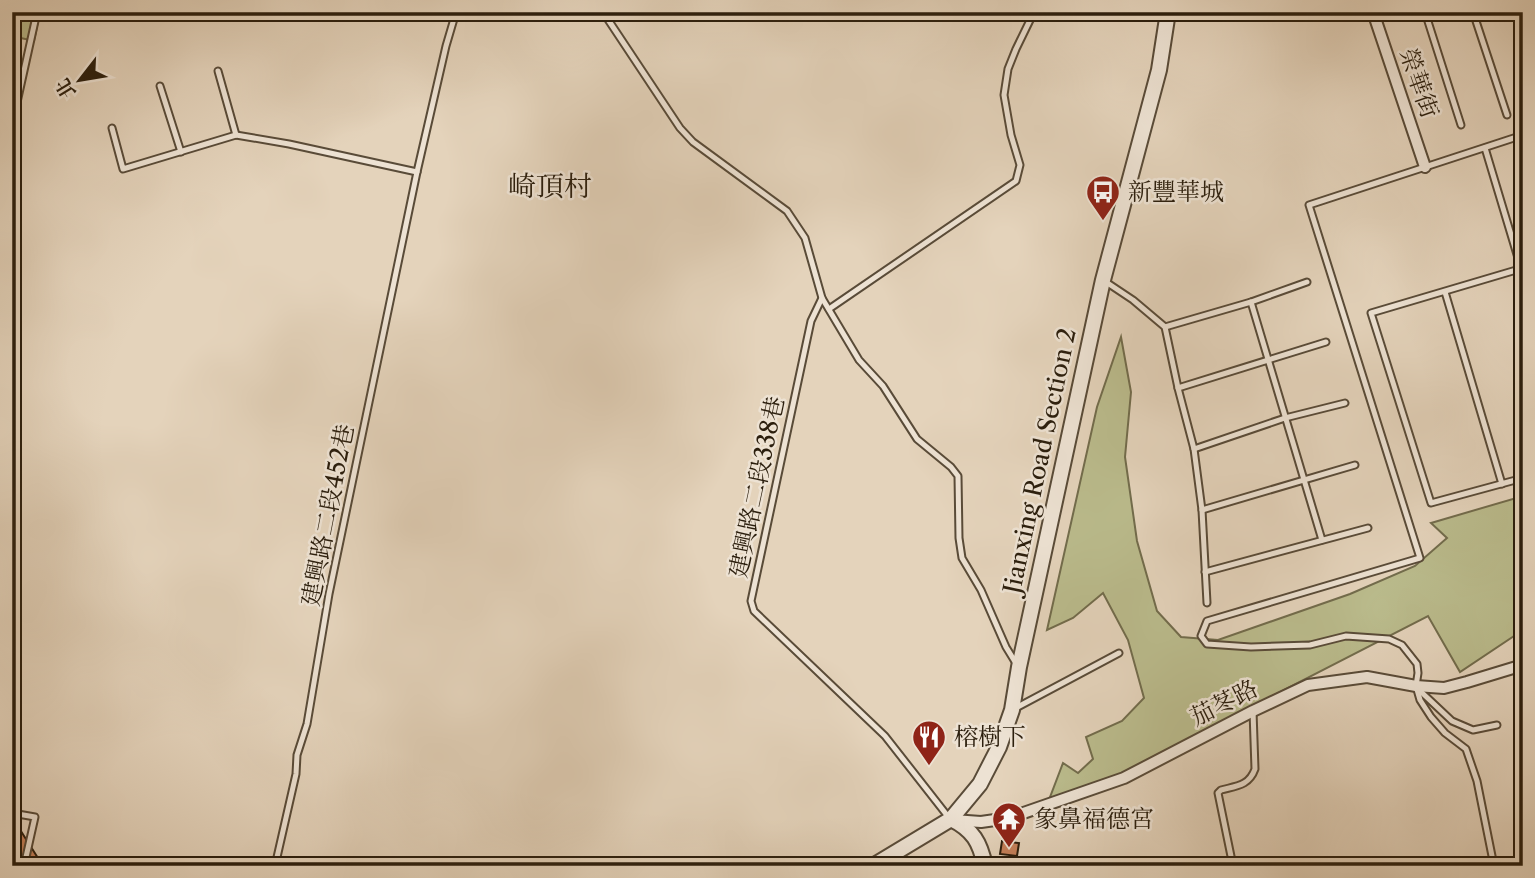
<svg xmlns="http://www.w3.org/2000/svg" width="1535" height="878" font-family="'Libre Caslon Text','Noto Serif TC',serif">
  <rect width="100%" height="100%" fill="#e4d3bb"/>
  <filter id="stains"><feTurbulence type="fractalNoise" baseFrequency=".00286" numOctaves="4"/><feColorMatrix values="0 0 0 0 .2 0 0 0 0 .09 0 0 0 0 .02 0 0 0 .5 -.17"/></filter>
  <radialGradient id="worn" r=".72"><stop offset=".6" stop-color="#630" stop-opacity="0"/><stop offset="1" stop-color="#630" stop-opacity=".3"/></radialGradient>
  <g fill="#babb8c" stroke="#726c4c" stroke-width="2">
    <path d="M12,12H40L34,41L12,36Z"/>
    <path d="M1121,337L1131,392L1125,457L1137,541L1157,611L1181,637L1218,640L1350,594L1415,566L1447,538L1431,523L1523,496V630L1460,672L1428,616L1044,813L1063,763L1078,773L1093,759L1086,737L1122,721L1144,698L1128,640L1103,593L1073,618L1047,630L1097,407Z"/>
  </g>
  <g fill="#c6815a" stroke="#2b1e0d" stroke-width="2">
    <path d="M12,817L43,866H12Z"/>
    <path d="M1002,841L1019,843L1017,856L1000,854Z"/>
  </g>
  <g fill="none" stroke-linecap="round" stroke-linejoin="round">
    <g stroke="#594b38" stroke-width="9">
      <g id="service">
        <path d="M603,12L680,128L693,142L787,211L805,238L822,298L859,360L883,386L917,439L951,467L958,476L959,538L962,558L981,590L1006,647L1017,665"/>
        <path d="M1425,12L1461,125"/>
        <path d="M1473,12L1507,115"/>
        <path d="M1518,12L1523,27"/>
        <path d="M218,71L236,135"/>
        <path d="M160,86L181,152"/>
        <path d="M12,125L37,12"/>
        <path d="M112,128L123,169L236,135L289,144L417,172"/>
        <path d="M1485,148L1521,268"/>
        <path d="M1523,268L1371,313L1431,503L1523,478"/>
        <path d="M1106,282L1133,300L1165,327L1178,388L1194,449L1202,510L1207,603"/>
        <path d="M1445,292L1502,484"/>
        <path d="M822,298L811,321L751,601L754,611L885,736L950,819"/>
        <path d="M1251,302L1322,540"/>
        <path d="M829,309L1016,181L1020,165L1011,135L1004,95L1008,69L1016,49L1034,12"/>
        <path d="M1165,327L1251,302L1307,282"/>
        <path d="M1178,388L1326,342"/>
        <path d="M1194,449L1285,418L1345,403"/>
        <path d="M1202,510L1355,465"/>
        <path d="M1205,572L1368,528"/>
        <path d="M1418,689L1452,721L1473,730L1497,725"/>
        <path d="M1014,709L1119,653"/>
        <path d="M12,813L35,817L24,866"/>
        <path d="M275,866L296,774L297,755L307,724L329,594L417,172L446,46L456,12"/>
        <path d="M1233,866L1218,793L1221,790C1236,786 1249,786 1255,769L1253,711"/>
        <path d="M1494,866L1477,781L1466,749L1445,733L1431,717L1420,700L1416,686L1418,673L1417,664L1402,645L1389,639L1346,636L1310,645L1251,647L1207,644L1201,636L1207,621L1420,558L1309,205L1523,135"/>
      </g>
    </g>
    <g stroke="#594b38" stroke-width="14">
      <g id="minor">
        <path d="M1373,12L1425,167"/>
        <path d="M953,820L981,822L1009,818L1124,778L1253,711L1308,685L1367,677L1416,686L1444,688L1467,682L1523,665"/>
      </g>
    </g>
    <g stroke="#594b38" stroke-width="18">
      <g id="tertiary">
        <path d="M951,819C973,830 980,842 985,866"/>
        <path d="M873,866L951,819L980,784L999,747L1012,710L1019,667L1103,280L1159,70L1168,12"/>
      </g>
    </g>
    <use href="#service" stroke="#ede2d3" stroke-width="5"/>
    <use href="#minor" stroke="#ede2d3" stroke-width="10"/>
    <use href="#tertiary" stroke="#ede2d3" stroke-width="14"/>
  </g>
  <defs>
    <g id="bus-pin" transform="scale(1.75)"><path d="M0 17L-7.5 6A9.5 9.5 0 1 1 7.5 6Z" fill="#8f2418" stroke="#ede2d3"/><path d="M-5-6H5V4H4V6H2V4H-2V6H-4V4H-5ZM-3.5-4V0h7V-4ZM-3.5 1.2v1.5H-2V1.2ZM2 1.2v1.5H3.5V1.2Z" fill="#fff"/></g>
    <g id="restaurant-pin" transform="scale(1.75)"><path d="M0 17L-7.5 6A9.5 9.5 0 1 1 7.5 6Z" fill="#8f2418" stroke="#ede2d3"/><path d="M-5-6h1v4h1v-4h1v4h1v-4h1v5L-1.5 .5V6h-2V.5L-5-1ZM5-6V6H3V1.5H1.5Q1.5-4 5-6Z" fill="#fff"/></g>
    <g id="temple-pin" transform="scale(1.75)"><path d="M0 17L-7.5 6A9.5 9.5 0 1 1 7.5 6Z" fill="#8f2418" stroke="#ede2d3"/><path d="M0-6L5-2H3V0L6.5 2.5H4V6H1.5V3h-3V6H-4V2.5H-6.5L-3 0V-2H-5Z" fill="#fff"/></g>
  </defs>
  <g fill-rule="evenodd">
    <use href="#bus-pin" x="1103" y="192"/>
    <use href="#restaurant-pin" x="929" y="737"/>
    <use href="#temple-pin" x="1009" y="819"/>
  </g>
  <g text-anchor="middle" stroke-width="5" stroke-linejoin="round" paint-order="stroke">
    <g font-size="24" fill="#2b1e0d" stroke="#ede2d3">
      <text transform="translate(1419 83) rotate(71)" y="8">榮華街</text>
      <text transform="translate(1040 461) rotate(-78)" y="8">Jianxing Road Section 2</text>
      <text transform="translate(757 487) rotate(-78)" y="8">建興路二段338巷</text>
      <text transform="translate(328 515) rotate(-79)" y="8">建興路二段452巷</text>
      <text transform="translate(1224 703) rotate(-27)" y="8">茄苳路</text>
    </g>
    <g font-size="24" fill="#2b1e0d" stroke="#ede2d3" text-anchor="start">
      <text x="1128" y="200">新豐華城</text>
      <text x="954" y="745">榕樹下</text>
      <text x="1034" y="827">象鼻福德宮</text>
    </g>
    <g font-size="28" fill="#2b1e0d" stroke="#ede2d3">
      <text x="550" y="196">崎頂村</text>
    </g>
  </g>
  <rect width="1535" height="878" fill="none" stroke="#e4d3bb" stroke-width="42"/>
  <rect x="14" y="14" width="1507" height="850" fill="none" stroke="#2b1e0d" stroke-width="3.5"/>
  <rect x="21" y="21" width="1493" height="836" fill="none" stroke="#2b1e0d" stroke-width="2"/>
  <g transform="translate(80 80) rotate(239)" stroke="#ede2d3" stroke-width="5" paint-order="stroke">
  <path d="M0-5L12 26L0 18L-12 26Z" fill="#2b1e0d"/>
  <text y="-10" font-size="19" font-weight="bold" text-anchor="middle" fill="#2b1e0d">北</text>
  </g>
  <rect width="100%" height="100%" filter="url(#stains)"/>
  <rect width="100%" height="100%" fill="url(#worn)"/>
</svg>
